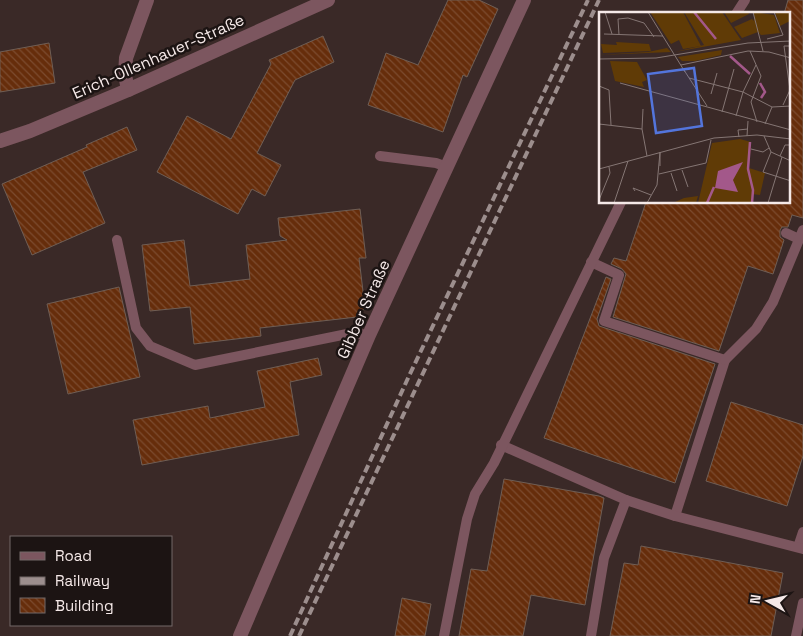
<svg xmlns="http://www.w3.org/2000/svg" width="803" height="636" font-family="'Space Grotesk',sans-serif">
  <defs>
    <pattern id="building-back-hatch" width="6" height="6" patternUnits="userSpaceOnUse" patternTransform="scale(1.25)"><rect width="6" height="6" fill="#662d0b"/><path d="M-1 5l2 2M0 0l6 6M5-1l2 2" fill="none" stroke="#7c4b2f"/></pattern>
  </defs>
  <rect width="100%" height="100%" fill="#3a2927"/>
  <g fill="url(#building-back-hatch)" stroke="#6f5e55">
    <path d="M448,0H479L498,9L467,77L463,75L443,132L368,105L386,53L418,65Z"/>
    <path d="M788,0H803V218L792,215L788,227H782L780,230V237L784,240L773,274L748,266L719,351L613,317L626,274L622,269L611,264L614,258L626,261L646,202H789V14H784Z"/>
    <path d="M323,36L334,62L295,80L257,153L281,165L265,196L252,189L238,214L157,172L187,116L231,139L271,64L269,60Z"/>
    <path d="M49,43L55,83L0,92V52Z"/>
    <path d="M127,127L137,150L83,172L105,223L32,255L2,184L87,147L86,145Z"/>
    <path d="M360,209L366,258H359L365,308L357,317L260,328L261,336L194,344L190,307L150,311L142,245L184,240L190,286L250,279L246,245L287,240L280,236L278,218Z"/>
    <path d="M606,277L611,279L597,319L599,326L715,364L675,483L544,438Z"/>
    <path d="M119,287L140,377L68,394L47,304Z"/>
    <path d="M318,358L322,375L290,382L299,435L142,465L133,420L208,406L210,418L265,407L257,371Z"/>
    <path d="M731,402L803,425V456L787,506L706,481Z"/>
    <path d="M504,479L599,496L604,498L585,605L531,595L523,636H459L471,569L487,571Z"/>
    <path d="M641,546L783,573L771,636H610L624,563L638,565Z"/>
    <path d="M402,598L431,604L425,636H395Z"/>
  </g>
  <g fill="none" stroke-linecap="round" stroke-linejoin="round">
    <g stroke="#7c565f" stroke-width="10">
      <path d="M736,14L745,0"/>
      <path d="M380,156L436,163L447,167"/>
      <path d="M786,233L799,239"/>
      <path d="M117,240L136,328L150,346L195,365L352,333L369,335"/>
      <path d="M591,262L619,275L604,321L725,360L675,516"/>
      <path d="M725,360L756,329L773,302L803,230"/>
      <path d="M501,445L626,500"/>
      <path d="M798,547L803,532"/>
      <path d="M444,636L467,519L475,494L494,463L621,202"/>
      <path d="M591,636L604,558L626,500L675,516L803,549"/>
      <path d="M796,636L803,603"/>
    </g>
    <g stroke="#7c565f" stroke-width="14">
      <path d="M128,90L125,75L126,58L147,0"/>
      <path d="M240,636L369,335L524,0"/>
    </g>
    <path stroke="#7c565f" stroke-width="14" d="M0,141L30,131L128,90L328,0"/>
    <g stroke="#9c8e8d" stroke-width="4" stroke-dasharray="8 4" stroke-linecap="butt">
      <path d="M290,636L409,376L588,0"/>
      <path d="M299,636L599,0"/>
    </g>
  </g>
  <g text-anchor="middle" stroke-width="5" stroke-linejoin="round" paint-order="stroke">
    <g font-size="16" fill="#f5e9e8" stroke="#1c1413">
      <text transform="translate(158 56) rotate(-24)" y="6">Erich-Ollenhauer-Straße</text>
      <text transform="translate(363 309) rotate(-66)" y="6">Gibber Straße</text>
    </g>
  </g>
  <g transform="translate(599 12)">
    <rect width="191" height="191" fill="#3a2927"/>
    <path d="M85,0H123L142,28L76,40L105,33ZM68,36L72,40L0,43L49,40ZM123,38L122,43L96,49H83L79,45Z" fill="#603b06"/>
    <path d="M176,0H191V9L181,14ZM141,127L152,130L150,156L166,161L161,183L153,182V191H99L113,131ZM99,184L97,191H74L85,186Z" fill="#603b06"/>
    <path d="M51,0H84L102,34L84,37L80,28L72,32ZM125,0H149L150,2L132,11ZM155,0L175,3L181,21L162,23L159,20L143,26L135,15L153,7L155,9ZM17,30L50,32L52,39L4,41L2,32L18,33ZM11,49L38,50L48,68L43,70L45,75L16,69Z" fill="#603b06"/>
    <path d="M144,150L134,168L139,180L116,176L119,159Z" fill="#a3588a"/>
    <path fill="none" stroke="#a3588a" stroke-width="2.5" d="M95,0L117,27M131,44L151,62M161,71L166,80L162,86M151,130L149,157L154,178L153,191M108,191L115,175"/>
    <path fill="none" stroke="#857674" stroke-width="1" d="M6,0L13,22M49,0L86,60M154,0L164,39M175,0L184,23M5,22L64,24M20,23L19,7L29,6L45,11L55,25M168,27L184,23M151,39L162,64L152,90L158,110M0,47L57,46L149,31L192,29M82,53L149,39L170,40L192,46M85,58L108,94M90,66L144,80L173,95L192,94M21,71L192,118M0,74L10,78L12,113M112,82L118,61M184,93L191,78L185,34H192M44,97L43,117L48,144M123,100L135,57M137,104L144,80L157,53M0,112L43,117M166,112L173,95M148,124L149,109M165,124L172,140L192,149M140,125L139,118L149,117M152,137L164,140L170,136M172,140L164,160L192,169M181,144L186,133H192M0,157L115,126L158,123L192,127M83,158L89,175M72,161L78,179M60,162L107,151L112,128M36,179L34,176L52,183M0,188L11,161L10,155M15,191L29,149M48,191L58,173L61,140V154M169,191L183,145"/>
    <path fill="#5375dc" fill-opacity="0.15" stroke="#5375dc" stroke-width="2.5" d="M95,56L103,114L57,121L49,62Z"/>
    <rect width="191" height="191" fill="none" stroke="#f5e9e8" stroke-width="2.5"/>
  </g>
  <rect x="10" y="536" width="162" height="90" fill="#1c1413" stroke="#736968"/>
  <rect x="20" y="552" width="25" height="8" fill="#7c565f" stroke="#736968"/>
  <text x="55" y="561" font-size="15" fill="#f5e9e8">Road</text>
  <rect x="20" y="577" width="25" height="8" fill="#9c8e8d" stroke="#736968"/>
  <text x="55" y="586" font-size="15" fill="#f5e9e8">Railway</text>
  <rect x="20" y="598" width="25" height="15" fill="url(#building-back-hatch)" stroke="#736968"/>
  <text x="55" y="611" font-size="15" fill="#f5e9e8">Building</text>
  <g transform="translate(768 601) rotate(278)" stroke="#1c1413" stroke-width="4" paint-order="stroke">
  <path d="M0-4L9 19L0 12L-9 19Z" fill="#f5e9e8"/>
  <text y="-8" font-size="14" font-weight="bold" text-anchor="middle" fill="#f5e9e8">N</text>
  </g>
</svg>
